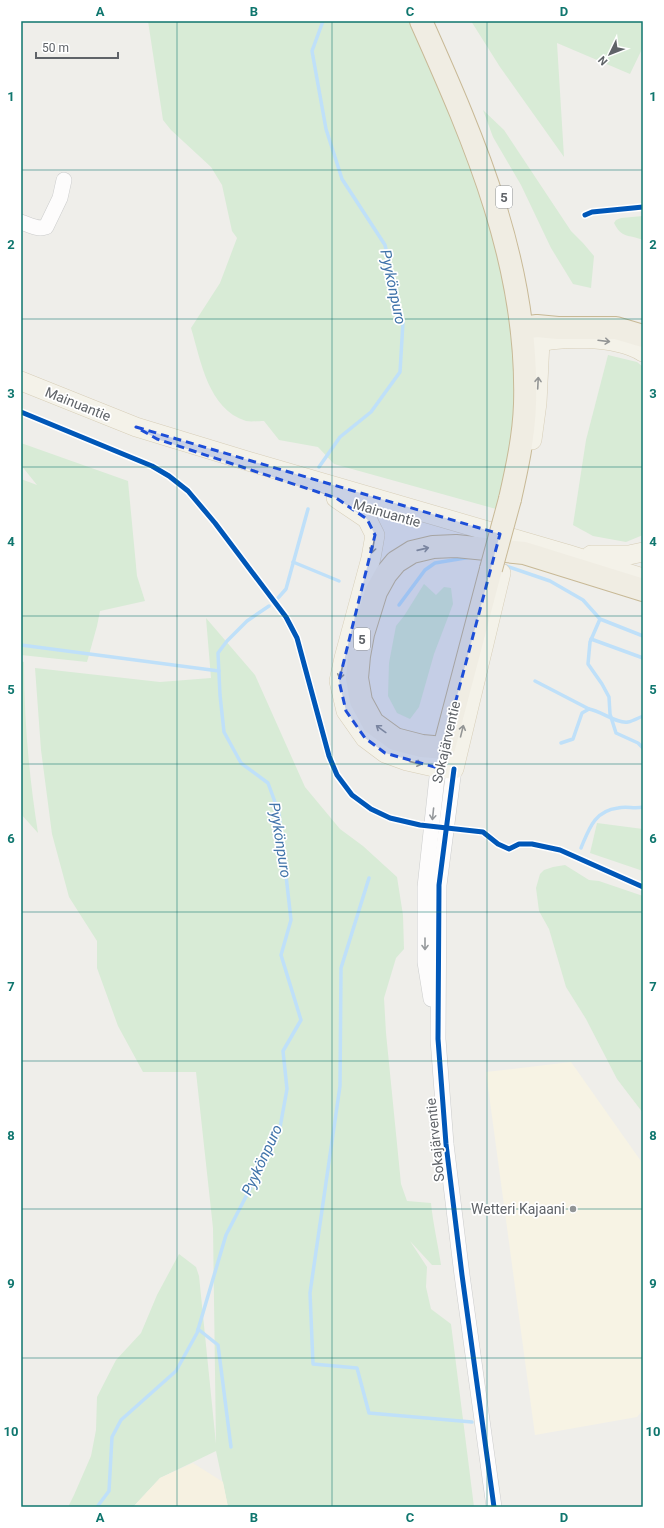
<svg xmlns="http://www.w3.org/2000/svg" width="664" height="1528" font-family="Roboto,sans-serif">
  <rect width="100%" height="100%" fill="#efeeea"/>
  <path fill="#f7f3e4" d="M571,1062L643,1164V1410L637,1417L535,1435L486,1072Z"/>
  <g fill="#d8ebd6">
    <path d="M148,21H410L441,89L476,175L507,285L518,413L507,478L496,509L334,464L318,447L279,440L264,421C259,421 251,422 246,421C208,409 201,361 191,328L220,283L237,238L232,231L222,185L211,167L171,130L163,120Z"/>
    <path d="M471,21H643V47L630,74L557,43L564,157L500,67Z"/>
    <path d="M483,110L504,130L571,231L583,243L594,256L591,288L573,284L551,248L521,185L493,137Z"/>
    <path d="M643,216V240C628,234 622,239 614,223L616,220L621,218Z"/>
    <path d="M608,355L637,362L643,367V535L626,542L593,536L573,525L586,440Z"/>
    <path d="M21,443L128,481L137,576L145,601L100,611L97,626L87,662L21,655V479L37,485L21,465Z"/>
    <path d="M424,584L436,595L444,587L451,588L453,604L434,654L419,707L410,719L397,713L388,696L389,663L396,626L404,616Z"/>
    <path d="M206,618L255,675L305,787L340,829L363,846L397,877L403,915L404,949L396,958L384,998L386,1033L401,1184L407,1201L431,1203C433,1224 438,1244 441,1265H432L410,1241L427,1267L426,1287L431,1309L451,1324L474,1507H228L216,1451L160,1478L133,1507H68L74,1495L91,1456L96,1430L97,1397L116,1360L141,1333L157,1295L179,1254L196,1267L199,1276L216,1444L213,1228L196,1072H143L118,1026L97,968V941L69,897L52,834L41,750L35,668L160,682L211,678Z"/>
    <path d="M21,661L24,662C24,720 29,776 38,833L21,814Z"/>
    <path d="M597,823L643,829V871L590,853Z"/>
    <path d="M565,865L589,880L599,881L643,896V1113L617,1079L586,1019L566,987L549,929L539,911L536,888L540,874L544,870L553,867Z"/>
  </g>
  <path fill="#f6f1e1" d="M193,1463L223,1482L228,1507H133L160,1478Z"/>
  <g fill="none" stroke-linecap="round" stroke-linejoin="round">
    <g stroke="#bfe0f9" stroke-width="3.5">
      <path d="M319,467L340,437L371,412L400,372L403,322L385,245L342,179L326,129L312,51L323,21"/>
      <path d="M293,562L339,581"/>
      <path d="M503,565L550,581L583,600L600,619L643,636"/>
      <path d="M278,598L286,589L308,509"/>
      <path d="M399,605L425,570L435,563L471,557"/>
      <path d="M600,619L590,642L588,664L602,684L609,697L610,714L616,733L638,743L643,748"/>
      <path d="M591,639L643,658"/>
      <path d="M21,645L219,671"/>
      <path d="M535,681L589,709"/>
      <path d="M561,743L573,739L582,713L589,709C601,711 617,724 628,722C633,721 638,718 643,716"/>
      <path d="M581,848C589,829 594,811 618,808C626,806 635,809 643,807"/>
      <path d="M369,878L341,968L340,1086L310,1293L313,1364L357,1368L369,1413L472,1422"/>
      <path d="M198,1329L218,1345L231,1447"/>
      <path d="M97,1507L109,1491L112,1437L121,1420L176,1371L197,1333L226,1235L279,1133L287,1089L283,1051L301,1020L281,955L291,920L279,813L268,783L241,763L224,732L220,695L218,653L227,641L247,621L269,606"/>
    </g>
    <g stroke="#cbcccc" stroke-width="16">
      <g id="minor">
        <path d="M21,222C30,225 37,230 46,227L60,198L64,180"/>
        <path d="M454,769L439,885L438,1039L446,1144L462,1275L494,1507"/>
        <path d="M431,999L425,962V887L438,768L441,759"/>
      </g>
    </g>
    <g stroke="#d7ceb8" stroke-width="20">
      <g id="major">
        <path d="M529,344C561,336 614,335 643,352"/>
        <path d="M21,381L136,427L251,462L567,554L643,578"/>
        <path d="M532,440L537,403L540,341L537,326"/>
        <path d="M336,498L367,519L375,535L371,558L344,658L339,681L346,711L365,738L385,753L407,761L438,768L454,769L501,573"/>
        <path d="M591,555H629L643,552"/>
      </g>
    </g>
    <g stroke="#c8b996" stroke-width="24">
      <g id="highway">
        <path d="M421,21C476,144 529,266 525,404C524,436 517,468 510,499"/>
        <path d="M522,328L537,326L558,328H616L643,336"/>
        <path d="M491,569L444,748L422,746L395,739L373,723L361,701L357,678L359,656L363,634L376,592L386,574L396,562L412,552L433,547L456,546L524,553L643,590"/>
      </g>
    </g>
    <use href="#minor" stroke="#fdfcfc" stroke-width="15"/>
    <use href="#major" stroke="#f4f2e9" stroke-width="19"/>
    <use href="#highway" stroke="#f0ede3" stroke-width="22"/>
    <g stroke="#c8b996" stroke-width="24" stroke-linecap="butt">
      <path id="highway-bridge" d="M491,569L510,499"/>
    </g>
    <use href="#highway-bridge" stroke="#f0ede3" stroke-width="22"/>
    <g stroke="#fff" stroke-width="8">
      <g id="cycleway">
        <path d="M585,215L592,212L643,207"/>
        <path d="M21,412L152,466L169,476L188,491L215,523L286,617L297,638L329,756L337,775L352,795L371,809L390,818L420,825L483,832L498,844L509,849L519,844H532L560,850L643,887"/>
        <path d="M454,769L439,885L438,1039L446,1144L462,1275L494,1507"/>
      </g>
    </g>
    <use href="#cycleway" stroke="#0057b8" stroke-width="5"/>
  </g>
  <defs><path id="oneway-shaft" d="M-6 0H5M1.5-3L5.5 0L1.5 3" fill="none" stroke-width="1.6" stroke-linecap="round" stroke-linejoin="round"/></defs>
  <g stroke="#939595">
    <use href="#oneway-shaft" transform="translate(604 341) rotate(7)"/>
    <use href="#oneway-shaft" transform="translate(538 383) rotate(-87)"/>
    <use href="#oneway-shaft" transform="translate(373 547) rotate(100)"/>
    <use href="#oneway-shaft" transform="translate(341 673) rotate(102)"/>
    <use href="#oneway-shaft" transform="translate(462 731) rotate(-76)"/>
    <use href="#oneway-shaft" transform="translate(416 763) rotate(13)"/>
  </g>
  <g stroke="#929393">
    <use href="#oneway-shaft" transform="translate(423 549) rotate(-13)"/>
    <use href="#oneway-shaft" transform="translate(381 729) rotate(-144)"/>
  </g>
  <g stroke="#96999c">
    <use href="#oneway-shaft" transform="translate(433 814) rotate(96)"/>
    <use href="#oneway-shaft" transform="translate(425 944) rotate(90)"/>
  </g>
  <path fill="#1d4ed8" fill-opacity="0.2" stroke="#1d4ed8" stroke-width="3" stroke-dasharray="8 5" stroke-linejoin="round" d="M136,427L500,534L438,768L385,753L365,738L346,711L339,681L375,535L367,519L336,498L157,439Z"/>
  <path fill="none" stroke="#0f766e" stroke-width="1" stroke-opacity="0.55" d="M177,21V1507M332,21V1507M487,21V1507M21,170H643M21,319H643M21,467H643M21,616H643M21,764H643M21,912H643M21,1061H643M21,1209H643M21,1358H643"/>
  <circle fill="#919496" stroke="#fff" stroke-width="1.5" cx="573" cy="1209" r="4"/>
  <g text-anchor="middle" stroke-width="3.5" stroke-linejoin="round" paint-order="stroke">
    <g fill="#fff" stroke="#8f9295" stroke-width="1">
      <rect x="496" y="186" width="16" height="22" rx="3"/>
      <rect x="354" y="628" width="16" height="22" rx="3"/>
    </g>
    <g font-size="13" font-weight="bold" fill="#5f6368">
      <text x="504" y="202">5</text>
      <text x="362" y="644">5</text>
    </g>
    <g font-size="14" fill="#5f6368" stroke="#fff">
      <text transform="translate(78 404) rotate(22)" y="5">Mainuantie</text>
      <text transform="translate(387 513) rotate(16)" y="5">Mainuantie</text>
      <text transform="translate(446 742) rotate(-77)" y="5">Sokajärventie</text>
      <text transform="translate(435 1140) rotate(-96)" y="5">Sokajärventie</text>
    </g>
    <g font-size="14" fill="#5f6368" stroke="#fff" text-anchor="end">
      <text x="565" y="1214">Wetteri Kajaani</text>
    </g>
    <g font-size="15" font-style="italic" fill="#4174aa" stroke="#fff">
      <text transform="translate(393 287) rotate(78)" y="5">Pyykönpuro</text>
      <text transform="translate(280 840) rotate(81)" y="5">Pyykönpuro</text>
      <text transform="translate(262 1160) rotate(-65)" y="5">Pyykönpuro</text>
    </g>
  </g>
  <rect width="664" height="1528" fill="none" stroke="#ffffff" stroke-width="44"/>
  <g transform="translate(610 54) rotate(227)" stroke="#ffffff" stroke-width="3" paint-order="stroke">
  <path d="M0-3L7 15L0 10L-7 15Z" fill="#5f6368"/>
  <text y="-6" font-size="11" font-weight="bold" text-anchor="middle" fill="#5f6368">N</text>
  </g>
  <path d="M36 52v6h82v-6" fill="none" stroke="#5f6368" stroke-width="2"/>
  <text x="42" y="52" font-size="12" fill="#5f6368" stroke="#ffffff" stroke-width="3" paint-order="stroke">50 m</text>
  <rect x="22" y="22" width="620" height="1484" fill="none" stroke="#0f766e" stroke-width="1.5"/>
  <g font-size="13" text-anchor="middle" font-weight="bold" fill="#0f766e">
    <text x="100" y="16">A</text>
    <text x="254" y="16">B</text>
    <text x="410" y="16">C</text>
    <text x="564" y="16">D</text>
    <text x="11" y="101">1</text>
    <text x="653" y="101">1</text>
    <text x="11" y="249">2</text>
    <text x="653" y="249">2</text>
    <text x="11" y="398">3</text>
    <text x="653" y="398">3</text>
    <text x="11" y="546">4</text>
    <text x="653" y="546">4</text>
    <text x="11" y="694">5</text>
    <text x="653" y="694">5</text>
    <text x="11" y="843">6</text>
    <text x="653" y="843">6</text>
    <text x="11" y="991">7</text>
    <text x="653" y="991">7</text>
    <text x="11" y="1140">8</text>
    <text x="653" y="1140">8</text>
    <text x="11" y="1288">9</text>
    <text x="653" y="1288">9</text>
    <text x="11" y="1436">10</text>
    <text x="653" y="1436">10</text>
    <text x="100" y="1522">A</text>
    <text x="254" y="1522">B</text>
    <text x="410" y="1522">C</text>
    <text x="564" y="1522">D</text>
  </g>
</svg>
